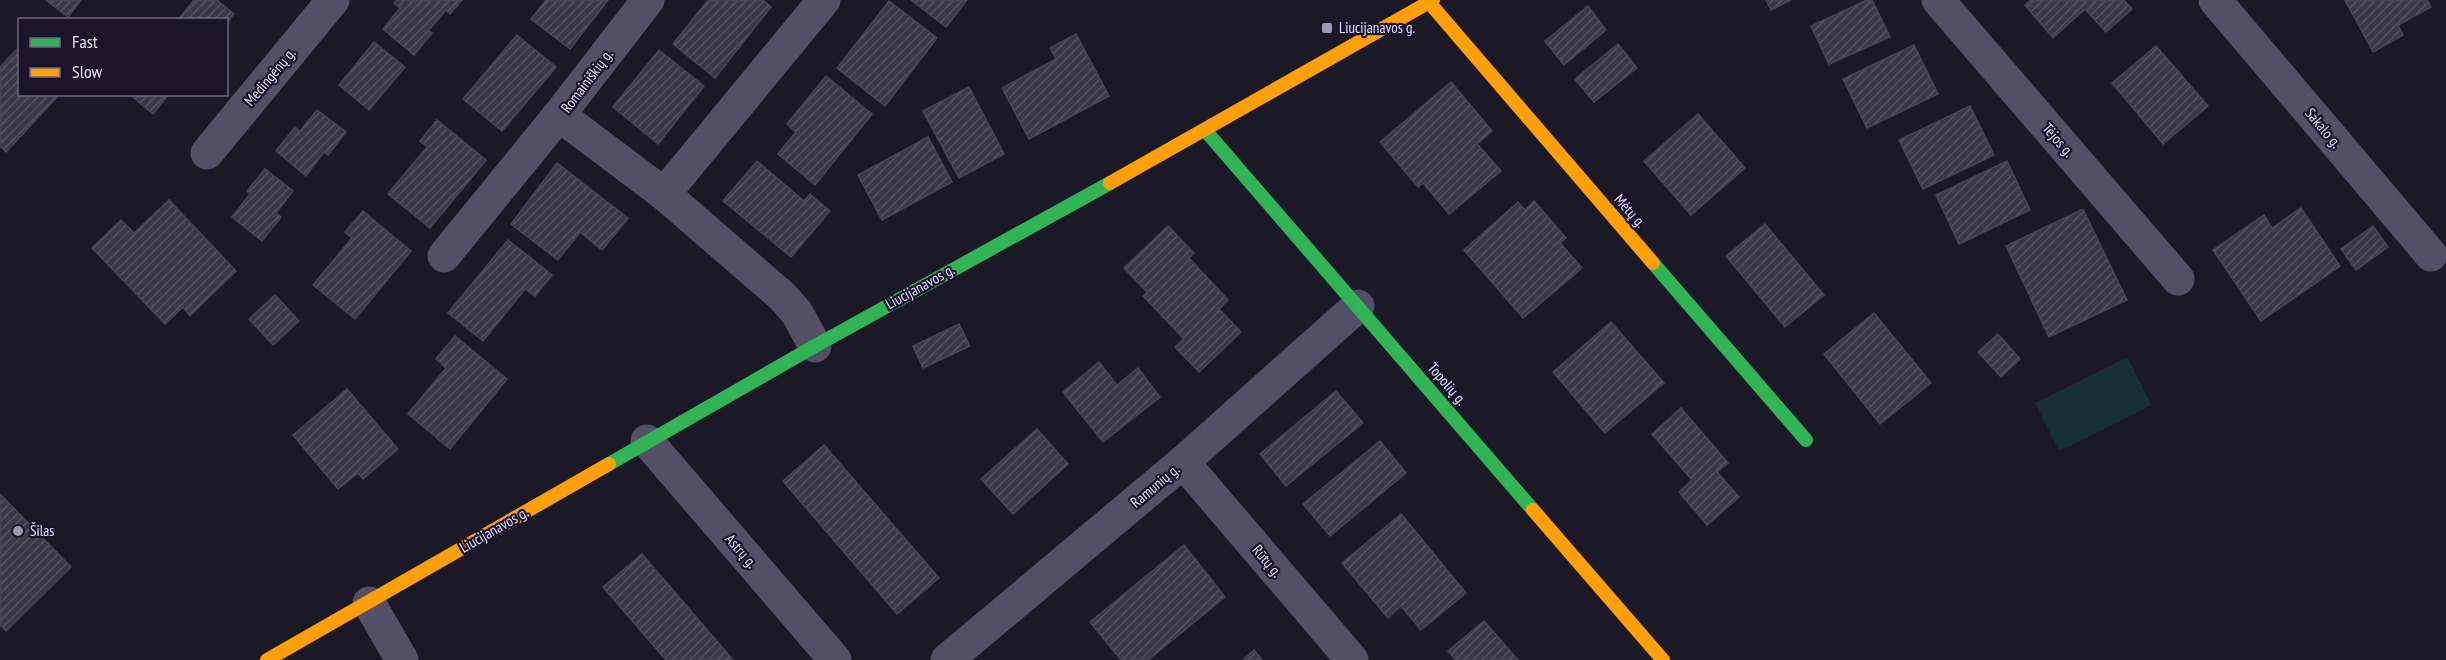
<svg xmlns="http://www.w3.org/2000/svg" width="2446" height="660" font-family="'PT Sans Narrow',sans-serif">
  <defs>
    <pattern id="building-hatch" width="6" height="6" patternUnits="userSpaceOnUse" patternTransform="scale(1.5)"><rect width="6" height="6" fill="#3b3847"/><path d="M-1 1l2-2M0 6l6-6M5 7l2-2" fill="none" stroke="#575462"/></pattern>
  </defs>
  <rect width="100%" height="100%" fill="#1c1926"/>
  <path fill="#173033" d="M2127,357L2151,405L2059,451L2035,403Z"/>
  <g fill="url(#building-hatch)" stroke="#494458" stroke-width="1.5">
    <path d="M46,0H81L68,17Z"/>
    <path d="M194,0H217L234,14L226,23V20H178Z"/>
    <path d="M397,0H462L450,14L446,10L428,31L432,33L414,55L383,29L400,8L394,3Z"/>
    <path d="M546,0H608L570,49L531,19Z"/>
    <path d="M708,0H763L771,7L715,78L673,44Z"/>
    <path d="M911,0H967L946,27Z"/>
    <path d="M1766,0H1791L1771,10Z"/>
    <path d="M1867,0H1872L1890,37L1829,64L1811,26Z"/>
    <path d="M2031,0H2124L2132,9L2106,32L2085,9L2053,38L2025,5Z"/>
    <path d="M2345,0H2427L2431,7L2398,25L2403,35L2373,52Z"/>
    <path d="M889,1L937,38L885,106L837,68Z"/>
    <path d="M1588,6L1606,30L1564,65L1545,41Z"/>
    <path d="M1076,34L1109,96L1029,139L1002,88L1056,59L1050,48Z"/>
    <path d="M517,35L556,67L502,131L463,99Z"/>
    <path d="M374,42L405,67L369,110L339,85Z"/>
    <path d="M1618,44L1637,68L1594,102L1575,79Z"/>
    <path d="M1914,45L1938,94L1867,128L1843,79Z"/>
    <path d="M20,46V94H60L6,152L0,146V67Z"/>
    <path d="M2156,46L2208,106L2163,144L2112,83Z"/>
    <path d="M659,50L704,86L658,144L613,107Z"/>
    <path d="M826,76L872,114L815,185L778,154L796,132L787,124Z"/>
    <path d="M1451,82L1492,131L1477,144L1501,171L1449,214L1423,183L1418,187L1380,142Z"/>
    <path d="M969,87L1004,154L959,178L923,111Z"/>
    <path d="M129,94H169L153,114Z"/>
    <path d="M1970,106L1994,155L1923,189L1899,140Z"/>
    <path d="M317,110L346,132L328,155L324,152L306,176L276,151L295,127L300,131Z"/>
    <path d="M1698,114L1745,168L1691,215L1644,161Z"/>
    <path d="M437,120L486,160L430,228L388,194L427,147L420,141Z"/>
    <path d="M928,137L952,182L882,220L858,175Z"/>
    <path d="M757,161L804,201L810,194L830,211L791,257L723,201Z"/>
    <path d="M2007,161L2030,210L1959,244L1936,195Z"/>
    <path d="M557,163L628,218L602,250L580,232L558,260L511,224Z"/>
    <path d="M265,169L293,191L276,213L281,217L262,241L232,217L250,194L247,191Z"/>
    <path d="M169,200L236,271L190,316L183,307L165,324L92,248L121,220L134,233Z"/>
    <path d="M1534,201L1566,238L1560,243L1582,268L1523,318L1464,250L1518,202L1525,210Z"/>
    <path d="M2301,208L2340,266L2261,321L2213,250L2264,215L2272,228Z"/>
    <path d="M2083,209L2127,300L2049,337L2006,246Z"/>
    <path d="M363,211L411,251L355,319L313,285L352,238L345,232Z"/>
    <path d="M1765,224L1824,295L1785,327L1726,256Z"/>
    <path d="M1168,226L1194,253L1189,258L1228,300L1219,309L1241,332L1199,372L1175,347L1184,339L1143,296L1147,292L1124,268Z"/>
    <path d="M2373,226L2388,247L2356,270L2341,249Z"/>
    <path d="M508,240L552,275L535,296L525,289L483,341L448,313Z"/>
    <path d="M275,295L299,321L273,345L249,319Z"/>
    <path d="M1874,313L1931,383L1880,424L1824,354Z"/>
    <path d="M1611,322L1664,383L1605,433L1553,372Z"/>
    <path d="M959,324L970,346L923,368L913,346Z"/>
    <path d="M1998,334L2020,359L2001,377L1978,352Z"/>
    <path d="M455,336L507,379L450,449L408,414L446,368L436,359Z"/>
    <path d="M1099,362L1117,385L1138,368L1160,397L1103,442L1063,392Z"/>
    <path d="M347,389L398,449L363,479L358,473L338,489L293,435Z"/>
    <path d="M1336,391L1363,423L1286,486L1260,454Z"/>
    <path d="M1681,408L1728,463L1717,472L1739,497L1707,525L1679,492L1692,480L1652,434Z"/>
    <path d="M1037,429L1068,464L1013,514L981,479Z"/>
    <path d="M1380,441L1406,473L1330,536L1303,504Z"/>
    <path d="M824,445L939,578L897,614L783,481Z"/>
    <path d="M0,494L71,567L6,631L0,625Z"/>
    <path d="M1401,514L1466,593L1421,630L1401,606L1388,618L1342,563Z"/>
    <path d="M1184,545L1225,597L1148,660H1121L1090,622Z"/>
    <path d="M642,554L733,660H666L603,587Z"/>
    <path d="M1484,621L1518,660H1456L1448,651Z"/>
    <path d="M1254,650L1262,660H1243Z"/>
  </g>
  <g fill="none" stroke-linecap="round" stroke-linejoin="round">
    <g stroke="#524f66" stroke-width="33">
      <path d="M1938,0L2178,279"/>
      <path d="M2215,0L2431,255"/>
      <path d="M559,115L664,194"/>
      <path d="M207,153L333,0"/>
      <path d="M444,256L559,115L648,0"/>
      <path d="M815,346L797,313L782,296L664,194L824,0"/>
      <path d="M647,441L835,660"/>
      <path d="M1183,462L1352,660"/>
      <path d="M369,603L402,660"/>
      <path d="M947,660L1183,462L1358,306"/>
    </g>
    <g stroke="#30b455" stroke-width="14">
      <path d="M1205,130L1533,510"/>
      <path d="M1653,263L1806,440"/>
      <path d="M609,464L815,346L1110,183"/>
    </g>
    <g stroke="#ff9f0a" stroke-width="14">
      <path d="M1427,0L1653,263"/>
      <path d="M1110,183L1433,0"/>
      <path d="M1533,510L1663,660"/>
      <path d="M267,660L609,464"/>
    </g>
  </g>
  <g fill="#9f9ab2" stroke="#19132c" stroke-width="2">
    <rect x="1321" y="22" width="12" height="12" rx="3"/>
    <circle cx="18" cy="531" r="6"/>
  </g>
  <g text-anchor="middle" stroke-width="4.5" stroke-linejoin="round" paint-order="stroke">
    <g font-size="15" fill="#e5dffd" stroke="#19132c" text-anchor="start">
      <text x="1339" y="33">Liucijanavos g.</text>
      <text x="30" y="536">Šilas</text>
    </g>
    <g font-size="15" fill="#e5dffd" stroke="#19132c">
      <text transform="translate(270 77) rotate(-50)" y="5">Medingėnų g.</text>
      <text transform="translate(587 81) rotate(-53)" y="5">Romainiškių g.</text>
      <text transform="translate(2323 128) rotate(50)" y="5">Sakalo g.</text>
      <text transform="translate(2058 140) rotate(49)" y="5">Tėjos g.</text>
      <text transform="translate(1630 211) rotate(49)" y="5">Mėtų g.</text>
      <text transform="translate(920 287) rotate(-29)" y="5">Liucijanavos g.</text>
      <text transform="translate(1447 384) rotate(49)" y="5">Topolių g.</text>
      <text transform="translate(1155 486) rotate(-40)" y="5">Ramunių g.</text>
      <text transform="translate(494 530) rotate(-30)" y="5">Liucijanavos g.</text>
      <text transform="translate(741 551) rotate(49)" y="5">Astrų g.</text>
      <text transform="translate(1267 561) rotate(50)" y="5">Rūtų g.</text>
    </g>
  </g>
  <rect x="18" y="18" width="210" height="78" fill="#19132c" stroke="#6b6580" stroke-width="1.5"/>
  <rect x="30" y="38" width="30" height="9" fill="#30b455" stroke="#6b6580" stroke-width="1.5"/>
  <text x="72" y="48" font-size="18" fill="#e5dffd">Fast</text>
  <rect x="30" y="68" width="30" height="9" fill="#ff9f0a" stroke="#6b6580" stroke-width="1.5"/>
  <text x="72" y="78" font-size="18" fill="#e5dffd">Slow</text>
</svg>
